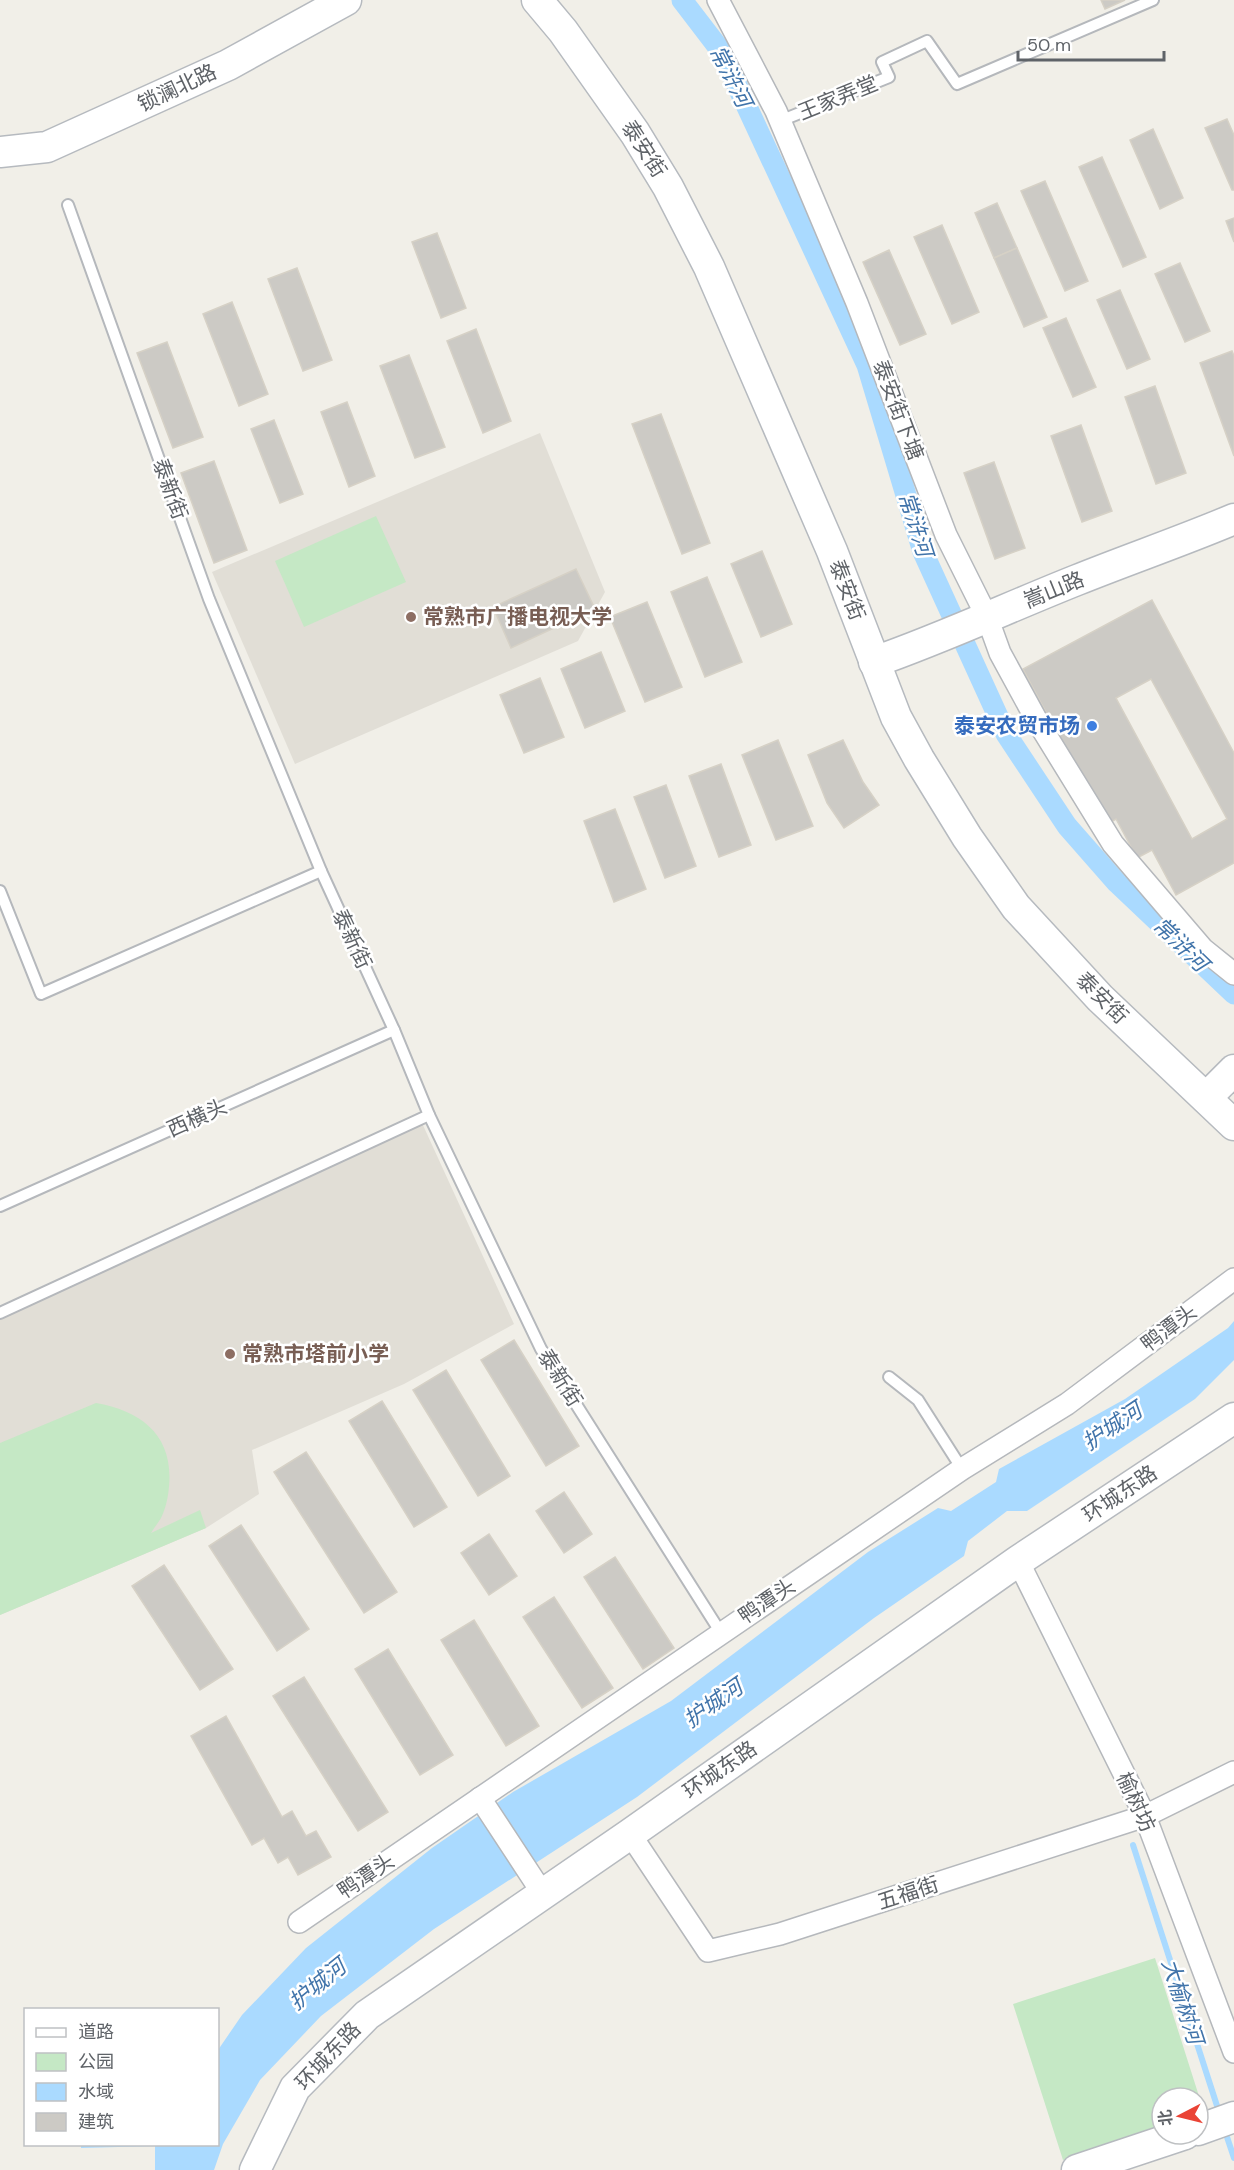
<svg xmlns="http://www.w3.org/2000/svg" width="1234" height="2170" font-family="'DM Sans','Noto Sans SC',sans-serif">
  <rect width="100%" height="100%" fill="#f1efe8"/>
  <g fill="#e1ded6">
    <path d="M540,433L605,592L578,641L295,764L212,572Z"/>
    <path d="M422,1123L514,1324L404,1384L252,1450L259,1494L206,1528L0,1615V1319Z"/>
  </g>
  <g fill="#c5e8c5">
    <path d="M376,516L406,582L304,627L275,561Z"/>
    <path d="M96,1403C142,1411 174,1436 169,1487C168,1497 166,1508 161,1518C158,1523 154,1528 151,1533L200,1510L206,1528L0,1615V1443Z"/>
    <path d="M1155,1958L1205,2115L1198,2117V2098H1162V2129L1063,2160L1013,2004Z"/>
  </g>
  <path fill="#aadaff" d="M1234,1321V1360L1195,1399L1027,1511H1007L968,1541L964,1556L874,1618L637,1797L434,1929L321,2016L260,2080L223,2144L214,2170H155V2146L81,2148V2145L218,2144V2050L242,2015L306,1948L432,1848L513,1792L671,1701L868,1552L938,1508L951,1511L996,1482L999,1469L1125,1399L1228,1328Z"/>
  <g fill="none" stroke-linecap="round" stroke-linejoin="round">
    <g stroke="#aadaff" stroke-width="6">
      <path d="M1133,1845L1219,2112"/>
      <path d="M1224,2128L1234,2158"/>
    </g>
    <path stroke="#aadaff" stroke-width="21" d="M682,0L721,51L867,365L923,552L1006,734L1067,826L1117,883L1234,994"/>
  </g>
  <g fill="#cccac5" stroke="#d6d1c6" stroke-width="1.5" fill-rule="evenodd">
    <path d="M1101,0H1125L1105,9Z"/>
    <path d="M1227,119L1234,135V190H1232L1205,128Z"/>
    <path d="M1153,129L1183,198L1160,209L1130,140Z"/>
    <path d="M1102,157L1146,257L1123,267L1079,167Z"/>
    <path d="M1045,181L1088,281L1065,291L1021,191Z"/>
    <path d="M997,203L1017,248L994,258L975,213Z"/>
    <path d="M1234,218V242L1226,221Z"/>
    <path d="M942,225L979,312L952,324L914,237Z"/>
    <path d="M437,233L466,308L441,318L412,242Z"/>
    <path d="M1017,248L1047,317L1024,327L994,258Z"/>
    <path d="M889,250L926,334L900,345L863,262Z"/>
    <path d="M1180,263L1210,331L1185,342L1155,274Z"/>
    <path d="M297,268L332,360L303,371L268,279Z"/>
    <path d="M1120,290L1150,359L1127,369L1097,300Z"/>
    <path d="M232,302L268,394L239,406L203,314Z"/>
    <path d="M1066,318L1096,387L1073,397L1043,328Z"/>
    <path d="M476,329L511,421L483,433L447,341Z"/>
    <path d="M167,342L203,437L173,448L137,353Z"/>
    <path d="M1232,351L1234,356V456L1200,363Z"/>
    <path d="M409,355L445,447L415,458L380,366Z"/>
    <path d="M1155,386L1186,473L1156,484L1125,397Z"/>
    <path d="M347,402L375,476L349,487L321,412Z"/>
    <path d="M661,414L710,543L682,554L632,424Z"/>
    <path d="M274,420L303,494L280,503L251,429Z"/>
    <path d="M1081,425L1112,511L1082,522L1051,436Z"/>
    <path d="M214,461L247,550L214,563L181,473Z"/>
    <path d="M994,462L1025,548L995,559L964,473Z"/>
    <path d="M762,551L792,624L761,637L731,564Z"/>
    <path d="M576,569L595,609L511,648L493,607Z"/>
    <path d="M707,577L742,662L705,677L671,592Z"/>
    <path d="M1152,600L1234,753V863L1176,895L1152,850L1137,858L1116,819L1106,825L1023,669ZM1151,679L1227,819L1192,839L1116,698Z"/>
    <path d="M647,602L682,687L645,702L610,617Z"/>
    <path d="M601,652L625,711L585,728L561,669Z"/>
    <path d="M540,678L564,737L524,753L500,695Z"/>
    <path d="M778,740L813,826L776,840L742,755Z"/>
    <path d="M843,740L863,782L879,805L844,828L827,803L808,755Z"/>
    <path d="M721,764L751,845L719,857L689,776Z"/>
    <path d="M666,785L696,866L665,878L634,797Z"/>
    <path d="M615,809L646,889L614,902L584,821Z"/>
    <path d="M514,1340L579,1446L546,1466L481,1360Z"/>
    <path d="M446,1370L510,1476L478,1496L413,1390Z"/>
    <path d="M382,1401L447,1507L414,1527L349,1421Z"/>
    <path d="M306,1452L397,1592L364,1613L274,1472Z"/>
    <path d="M564,1492L592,1534L564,1553L536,1511Z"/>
    <path d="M241,1525L309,1629L277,1651L209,1546Z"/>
    <path d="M489,1534L517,1576L489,1595L461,1553Z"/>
    <path d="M615,1557L674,1648L643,1669L584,1577Z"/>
    <path d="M164,1565L233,1669L200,1690L132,1586Z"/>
    <path d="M554,1597L613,1688L582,1708L523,1617Z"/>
    <path d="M474,1620L539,1726L506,1746L441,1640Z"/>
    <path d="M388,1649L453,1755L420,1775L355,1669Z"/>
    <path d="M304,1677L388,1812L358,1831L273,1696Z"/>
    <path d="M226,1716L282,1817L292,1811L306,1836L316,1831L331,1857L298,1875L288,1857L278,1863L264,1838L252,1845L191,1736Z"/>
  </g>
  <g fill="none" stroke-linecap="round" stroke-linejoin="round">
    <g stroke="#b5b8bc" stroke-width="14">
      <g id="lane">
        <path d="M780,121L889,77L882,62L927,41L957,84L1153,0"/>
        <path d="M68,205L209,599L321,871L394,1030L429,1115L541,1349L721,1633"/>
        <path d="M0,891L41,994L321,871"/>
        <path d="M0,1206L394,1030"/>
        <path d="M0,1313L429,1115"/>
        <path d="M889,1377L918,1400L962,1469"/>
      </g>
    </g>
    <g stroke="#b5b8bc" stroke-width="24">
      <g id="street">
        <path d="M718,0L776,111L857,303L946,535L987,617L1000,653L1036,719L1113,844L1203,949L1234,974"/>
        <path d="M1018,1561L1145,1816L1234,2052"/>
        <path d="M480,1798L543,1894"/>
        <path d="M630,1834L708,1951L780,1934L1145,1816L1234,1772"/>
        <path d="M299,1922L962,1469L1067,1404L1234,1279"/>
      </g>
    </g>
    <g stroke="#b6babf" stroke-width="33">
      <g id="secondary">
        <path d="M537,0L563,31L635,133L668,187L709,267L832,551L896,717L919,759L967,837L1016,907L1100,998L1234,1125"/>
        <path d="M0,152L47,147L228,65L346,0"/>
        <path d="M874,662C943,638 1009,607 1077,580C1129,559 1182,541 1234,519"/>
        <path d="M1206,1098L1234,1070"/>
        <path d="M1198,2130L1234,2117"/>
        <path d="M255,2170L295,2088L367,2015L630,1834L1018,1561L1234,1418"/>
        <path d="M1077,2170L1185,2134"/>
      </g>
    </g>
    <use href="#lane" stroke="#fff" stroke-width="10"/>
    <use href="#street" stroke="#fff" stroke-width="21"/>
    <use href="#secondary" stroke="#fff" stroke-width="30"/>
  </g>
  <g fill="#8d6e63" stroke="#fff" stroke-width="2">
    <circle cx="411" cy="617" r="6"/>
    <circle cx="230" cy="1354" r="6"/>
  </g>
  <circle fill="#3f7fe0" stroke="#fff" stroke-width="2" cx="1092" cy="726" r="6"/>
  <g text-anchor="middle" stroke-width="5" stroke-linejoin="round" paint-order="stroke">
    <g font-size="21" fill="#5f6368" stroke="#fff">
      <text transform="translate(177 88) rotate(-25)" y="7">锁澜北路</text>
      <text transform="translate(838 98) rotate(-22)" y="7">王家弄堂</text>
      <text transform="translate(644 149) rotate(57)" y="7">泰安街</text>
      <text transform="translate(898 410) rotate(69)" y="7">泰安街下塘</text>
      <text transform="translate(170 489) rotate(70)" y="7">泰新街</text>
      <text transform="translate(847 590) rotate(69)" y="7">泰安街</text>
      <text transform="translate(1054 590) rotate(-22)" y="7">嵩山路</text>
      <text transform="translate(352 939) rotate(65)" y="7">泰新街</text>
      <text transform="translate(1102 998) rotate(45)" y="7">泰安街</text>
      <text transform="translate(197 1118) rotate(-24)" y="7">西横头</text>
      <text transform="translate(1169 1328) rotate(-37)" y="7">鸭潭头</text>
      <text transform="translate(560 1378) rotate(58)" y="7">泰新街</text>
      <text transform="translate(1120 1494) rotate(-34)" y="7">环城东路</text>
      <text transform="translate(767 1601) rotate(-34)" y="7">鸭潭头</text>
      <text transform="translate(720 1770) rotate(-35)" y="7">环城东路</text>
      <text transform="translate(1136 1802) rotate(65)" y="7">榆树坊</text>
      <text transform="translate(366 1876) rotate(-34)" y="7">鸭潭头</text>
      <text transform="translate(908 1893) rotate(-18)" y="7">五福街</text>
      <text transform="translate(328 2056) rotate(-47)" y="7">环城东路</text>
    </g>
    <g font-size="21" font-weight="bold" fill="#785e54" stroke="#fff" text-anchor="start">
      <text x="423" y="624">常熟市广播电视大学</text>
      <text x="242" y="1361">常熟市塔前小学</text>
    </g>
    <g font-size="21" font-weight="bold" fill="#366cbe" stroke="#fff" text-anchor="end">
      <text x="1080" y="733">泰安农贸市场</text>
    </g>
    <g font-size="22" font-style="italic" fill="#4174aa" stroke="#fff">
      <text transform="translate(731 76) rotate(63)" y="8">常浒河</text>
      <text transform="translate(916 524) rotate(72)" y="8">常浒河</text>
      <text transform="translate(1181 944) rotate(44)" y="8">常浒河</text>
      <text transform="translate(1112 1426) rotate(-34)" y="8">护城河</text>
      <text transform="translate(713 1703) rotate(-35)" y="8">护城河</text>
      <text transform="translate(317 1984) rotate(-39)" y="8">护城河</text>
      <text transform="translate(1183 2001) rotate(72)" y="8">大榆树河</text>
    </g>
  </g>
  <rect x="24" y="2008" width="195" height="138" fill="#ffffff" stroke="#bfc1c3" stroke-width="1.5"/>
  <rect x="36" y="2028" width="30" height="9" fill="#ffffff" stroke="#bfc1c3" stroke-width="1.5"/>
  <text x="78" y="2038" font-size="18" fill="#5f6368">道路</text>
  <rect x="36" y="2053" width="30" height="18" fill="#c5e8c5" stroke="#bfc1c3" stroke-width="1.5"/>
  <text x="78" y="2068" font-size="18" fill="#5f6368">公园</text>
  <rect x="36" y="2083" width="30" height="18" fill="#aadaff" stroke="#bfc1c3" stroke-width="1.5"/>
  <text x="78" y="2098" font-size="18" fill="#5f6368">水域</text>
  <rect x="36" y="2113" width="30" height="18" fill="#cccac5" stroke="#bfc1c3" stroke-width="1.5"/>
  <text x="78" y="2128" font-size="18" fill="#5f6368">建筑</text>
  <g transform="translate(1180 2116) rotate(263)"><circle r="28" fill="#ffffff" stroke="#bfc1c3" stroke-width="1.5"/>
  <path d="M0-4.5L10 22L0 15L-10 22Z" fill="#ea4335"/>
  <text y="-9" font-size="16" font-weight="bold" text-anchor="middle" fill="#5f6368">北</text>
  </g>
  <path d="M1018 51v9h146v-9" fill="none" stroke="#5f6368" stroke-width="3"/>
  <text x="1027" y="51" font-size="18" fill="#5f6368" stroke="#ffffff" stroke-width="4.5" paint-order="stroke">50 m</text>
</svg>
